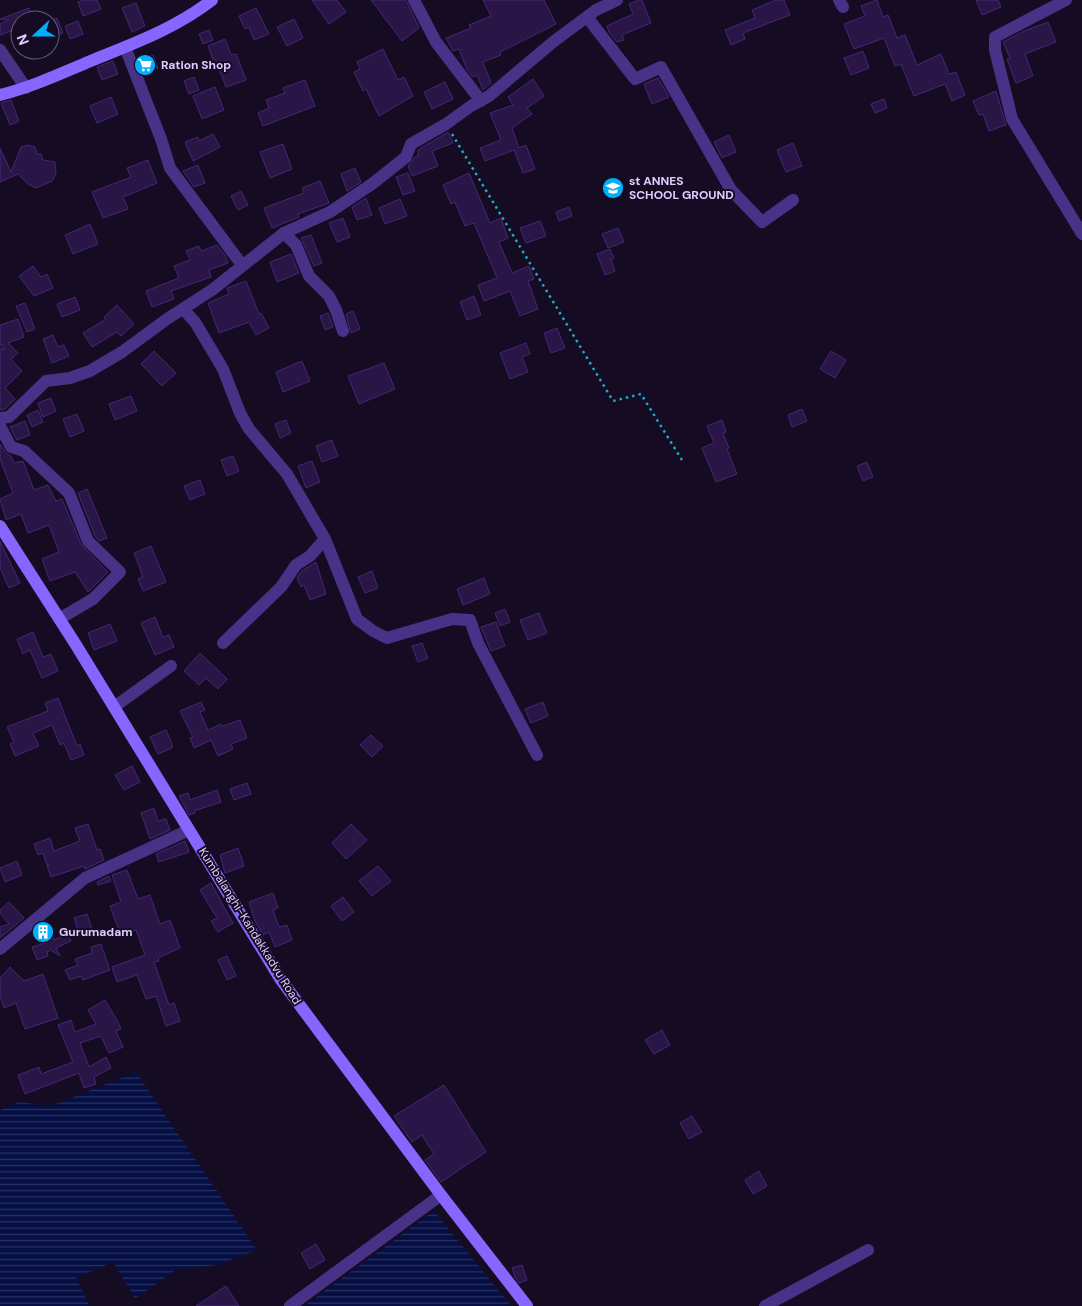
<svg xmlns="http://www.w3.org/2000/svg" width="1082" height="1306" font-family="'DM Sans',sans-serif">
  <defs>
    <pattern id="water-rules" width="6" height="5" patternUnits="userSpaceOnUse" patternTransform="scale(1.25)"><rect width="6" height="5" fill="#050f44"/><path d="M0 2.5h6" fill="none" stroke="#293160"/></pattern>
  </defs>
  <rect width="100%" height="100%" fill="#150c24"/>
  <g fill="url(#water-rules)">
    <path d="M136,1072L257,1250L217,1265L176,1270L135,1299L113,1262L76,1278L90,1306H0V1110L19,1102L51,1106Z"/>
    <path d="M434,1211L511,1306H304Z"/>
  </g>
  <g fill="#2a1646" stroke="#452675">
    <path d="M84,0H97L101,9L83,16L78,2Z"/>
    <path d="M312,0H337L346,12L329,24Z"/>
    <path d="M371,0H406L419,28L402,41Z"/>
    <path d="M483,0H544L556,24L500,52L501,55L483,62L491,83L483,90L477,75L473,77L467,70L459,49L453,51L446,38L471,28L469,25L491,16Z"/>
    <path d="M639,0H642L651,23L622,35L624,40L617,42L609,32L607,26L633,14L629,4Z"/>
    <path d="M776,0H784L790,15L743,33L745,39L731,45L725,30L755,18L752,10Z"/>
    <path d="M877,0L883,17L888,15L897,38L905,35L917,65L941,54L949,74L956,72L965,95L952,101L945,84L914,96L901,64L895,66L884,38L854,49L844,24L865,16L861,6Z"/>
    <path d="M976,0H998L1001,7L982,15Z"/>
    <path d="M136,3L145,26L132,32L122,8Z"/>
    <path d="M29,8L34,20H20V45L13,30L0,35V24L9,20L0,19Z"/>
    <path d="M256,8L269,34L254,40L249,27L245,29L239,16Z"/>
    <path d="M57,18L63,33L53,37L50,30V21Z"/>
    <path d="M294,19L303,38L287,46L277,27Z"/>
    <path d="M78,21L83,34L70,39L65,26Z"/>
    <path d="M1048,22L1056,42L1025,54L1033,76L1016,83L1007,59L1010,58L1003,42L1024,31Z"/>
    <path d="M209,30L213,40L203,44L199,34Z"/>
    <path d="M225,39L231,55L236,54L246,80L226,87L215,59L213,60L208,46Z"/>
    <path d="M383,49L398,80L404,77L413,96L379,116L366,89L363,91L354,72L360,69L357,62Z"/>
    <path d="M863,51L869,68L851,75L844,58Z"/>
    <path d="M153,55L158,68L144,73L139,60Z"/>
    <path d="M113,61L118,74L102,80L97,67Z"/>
    <path d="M194,77L199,90L189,94L184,81Z"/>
    <path d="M658,78L669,97L652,104L644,84Z"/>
    <path d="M533,79L544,96L527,108L532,114L512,128L519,148L526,145L535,169L523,173L514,150L485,161L480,148L501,140L490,113L513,105L508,97Z"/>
    <path d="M305,80L315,106L263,126L258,113L269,108L266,100L285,93L283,88Z"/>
    <path d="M445,82L453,99L432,109L424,92Z"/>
    <path d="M215,87L224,110L202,119L193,96Z"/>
    <path d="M996,91L1006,125L989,131L983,114L979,115L973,101Z"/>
    <path d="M111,97L118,114L97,123L90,106Z"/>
    <path d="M884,99L887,108L875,113L871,104Z"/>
    <path d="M11,100L19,121L10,125L1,103Z"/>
    <path d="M448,132L453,143L432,151L438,166L412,176L408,166L415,157L418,156V150Z"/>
    <path d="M213,134L220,147L193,161L185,142L198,137L199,141Z"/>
    <path d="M729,135L736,152L722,158L714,142Z"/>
    <path d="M793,143L802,166L786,172L777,150Z"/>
    <path d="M283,144L292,169L270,178L260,152Z"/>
    <path d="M29,145L35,147L37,154H41L43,160L55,162L56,174L52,181L36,188L28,184L18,174L0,182V148L11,172L21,147Z"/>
    <path d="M148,160L157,183L123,197L128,209L103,218L92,192L131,177L127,168Z"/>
    <path d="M198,165L205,183L194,187L183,171Z"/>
    <path d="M355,168L361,182L347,191L341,174Z"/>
    <path d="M408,173L415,191L403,195L396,177Z"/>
    <path d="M469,173L490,223L501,218L508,238L499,242L512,273L529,266L534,279L528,281L538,309L520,316L510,291L484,301L478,285L497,278L474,223L465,226L455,202L451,204L443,185Z"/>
    <path d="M320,181L329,203L298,214L299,217L272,228L264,208L304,193L302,188Z"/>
    <path d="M241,191L248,205L238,210L231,196Z"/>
    <path d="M366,198L372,215L357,220L352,207Z"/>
    <path d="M400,199L407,216L385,224L379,208Z"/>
    <path d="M569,207L572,216L559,221L556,212Z"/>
    <path d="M343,218L350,237L337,242L329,223Z"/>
    <path d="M540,221L546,236L526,243L520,228Z"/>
    <path d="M90,224L98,244L73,254L65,235Z"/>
    <path d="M618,228L624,242L608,248L602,234Z"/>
    <path d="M311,235L322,263L314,266L301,238Z"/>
    <path d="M217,245L225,255L228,263L209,270L211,277L171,291L174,299L152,307L146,291L179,278L174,266L190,260L186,251L199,246L201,251Z"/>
    <path d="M610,249L614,258L611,260L615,271L605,275L597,254Z"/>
    <path d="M291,254L299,273L277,282L270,262Z"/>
    <path d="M33,266L41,277L47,274L53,288L34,296L19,276Z"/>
    <path d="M246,281L259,314L261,313L269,328L256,335L249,322L219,333L208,303L229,294L227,288Z"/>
    <path d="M474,296L481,315L467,320L460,302Z"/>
    <path d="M75,297L80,310L62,317L57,304Z"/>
    <path d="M25,303L35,329L27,332L16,306Z"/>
    <path d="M117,305L134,324L121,336L117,332L92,347L83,333L106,319L104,317Z"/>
    <path d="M353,311L360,329L351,333L346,314Z"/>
    <path d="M328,313L333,327L325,330L320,316Z"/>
    <path d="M18,319L24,337L8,343L18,353L11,359L22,371L5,388L15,399L5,409L0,410V348L4,350L2,345H0V325Z"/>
    <path d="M557,328L565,348L551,353L544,333Z"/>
    <path d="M53,335L58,347L64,345L69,356L52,363L43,339Z"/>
    <path d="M526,343L530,354L522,357L528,372L510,379L500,353Z"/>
    <path d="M154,351L176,373L162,386L141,364Z"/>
    <path d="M831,351L846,360L835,378L820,369Z"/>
    <path d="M302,361L310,381L283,392L276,372Z"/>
    <path d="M384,363L395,389L359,404L348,376Z"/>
    <path d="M131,396L137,411L115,420L109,404Z"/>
    <path d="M51,398L56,411L43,417L38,403Z"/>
    <path d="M802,409L807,421L792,427L788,415Z"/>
    <path d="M38,410L43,422L32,427L27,415Z"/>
    <path d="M77,414L84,431L70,437L63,419Z"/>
    <path d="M286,420L291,433L280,438L275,424Z"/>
    <path d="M722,420L726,432L723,433L729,448L727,449L737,474L716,482L702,448L714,443L707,426Z"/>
    <path d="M25,421L30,435L17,440L10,427Z"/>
    <path d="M332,440L338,456L322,462L316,446Z"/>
    <path d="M0,444L6,453L11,456L14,463L23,461L34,490L48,485L56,501L62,499L81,544L108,572L88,592L75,572L50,581L42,559L59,552L49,525L28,533L21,514L6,520L0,499L13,493L0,459Z"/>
    <path d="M233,456L239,471L227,476L221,460Z"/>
    <path d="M312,461L320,482L306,488L298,466Z"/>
    <path d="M867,462L873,477L863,481L857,466Z"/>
    <path d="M200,480L205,494L190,500L184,486Z"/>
    <path d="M87,489L107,538L99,541L95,536L78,493Z"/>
    <path d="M0,541L20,583L9,588L0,568Z"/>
    <path d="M151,546L166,582L143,591L138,579L143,577L134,553Z"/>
    <path d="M316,562L326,594L310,600L304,585L301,587L297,578L302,571Z"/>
    <path d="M372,571L378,588L365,593L358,577Z"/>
    <path d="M484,578L490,594L463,605L457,589Z"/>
    <path d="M505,609L510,622L500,626L495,613Z"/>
    <path d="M539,613L547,633L528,640L520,620Z"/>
    <path d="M155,617L163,637L169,635L174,647L155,655L141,623Z"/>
    <path d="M496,622L505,646L491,651L481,627Z"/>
    <path d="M110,624L117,641L94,650L88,633Z"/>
    <path d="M33,632L43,657L51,654L58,671L42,678L30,650L23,654L17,639Z"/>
    <path d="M422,643L428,658L418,662L412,646Z"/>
    <path d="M200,653L227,679L218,689L206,678L199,685L184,671Z"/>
    <path d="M58,698L77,746L80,744L84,755L71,760L64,743L60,745L52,725L33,733L39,746L15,756L10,744L14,742L7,727L48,711L45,703Z"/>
    <path d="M201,702L205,710L200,712L208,730L221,724L223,726L240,720L247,738L231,744L233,749L218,756L211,740L194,748L190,738L193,737L180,711Z"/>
    <path d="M543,702L548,716L531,723L525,709Z"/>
    <path d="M166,730L172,744V748L158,754L150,737Z"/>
    <path d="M371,735L383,746L372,757L360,745Z"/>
    <path d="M132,766L140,782L124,790L115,775Z"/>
    <path d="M247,783L251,794L234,800L230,789Z"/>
    <path d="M217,790L221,802L194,811L195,813L189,815L179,796L188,793L190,800Z"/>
    <path d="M154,808L158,821L166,819L170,830L150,839L141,813Z"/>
    <path d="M88,824L97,850L100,849L104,860L85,869L84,866L51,877L47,866L49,865H47L43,853L38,855L34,844L50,838L54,851L80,841L75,828Z"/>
    <path d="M351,824L367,840L346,859L332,843Z"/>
    <path d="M185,841L189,852L159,862L156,854Z"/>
    <path d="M238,848L244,866L225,873L220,855Z"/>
    <path d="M17,861L22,875L5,882L0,868Z"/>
    <path d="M378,866L391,881L372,896L359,881Z"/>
    <path d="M127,870L138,899L150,895L160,924L170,920L180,948L158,958L159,961L154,962L169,1005L174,1003L180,1021L166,1026L156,996L146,999L137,975L117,982L112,967L145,955L136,930L121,936L110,906L121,902L112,875Z"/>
    <path d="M109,876L111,881L98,885L97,882Z"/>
    <path d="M211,883L233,923L218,932L211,921L217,918L200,890Z"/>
    <path d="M273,893L278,908L273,910L279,927L287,925L292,940L275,947L269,932L263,935L255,921L249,902Z"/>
    <path d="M343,897L354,912L342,921L331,906Z"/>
    <path d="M9,902L24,918L0,938V927L9,924L0,913V910Z"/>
    <path d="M87,914L93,932L80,936L74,918Z"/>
    <path d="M48,922L54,940L68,934L71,941L56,948L60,956L51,950L47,952L48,956L37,960L32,947L42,944L34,938L36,936L34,932Z"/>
    <path d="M101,944L110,970L83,980L81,976L70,980L65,970L78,965L75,959L92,953L91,947Z"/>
    <path d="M227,956L236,976L227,980L218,960Z"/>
    <path d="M10,967L24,981L43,974L58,1018L25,1029L16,1003L4,1008L0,996V978Z"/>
    <path d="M105,1000L118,1022L121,1029L116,1031L123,1047L109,1053L101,1036L80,1043L89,1067L106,1057L111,1068L94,1077L96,1084L84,1088L79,1073L25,1094L18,1075L39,1067L41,1074L73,1062L58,1025L71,1020L75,1032L96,1024L88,1010Z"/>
    <path d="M662,1030L670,1045L654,1054L645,1040Z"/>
    <path d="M444,1085L486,1152L441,1182L425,1160L434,1154L422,1135L412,1142L394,1116Z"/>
    <path d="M692,1116L702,1132L689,1139L680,1123Z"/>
    <path d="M759,1171L767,1186L753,1194L745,1180Z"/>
    <path d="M316,1244L325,1260L310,1269L301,1253Z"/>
    <path d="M522,1265L527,1280L519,1283L515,1277L512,1268Z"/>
    <path d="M226,1286L239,1306H196Z"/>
  </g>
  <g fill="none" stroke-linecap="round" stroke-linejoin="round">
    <path stroke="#23a8bf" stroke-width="2.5" stroke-dasharray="2.5 4" stroke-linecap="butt" d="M452,134L613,401L641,394L682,460"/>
    <g stroke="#473287" stroke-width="12">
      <path d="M414,0L436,42L481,101"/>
      <path d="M839,0L843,7"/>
      <path d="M1066,0L995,37V50L1012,119L1082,234"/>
      <path d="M587,17L635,79L661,67L731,190L762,222L793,200"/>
      <path d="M125,47L161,139L170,168L242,265"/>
      <path d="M0,50L26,88"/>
      <path d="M284,233L296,245L309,276L329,296L336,310L343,331"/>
      <path d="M183,309L195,322L223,369L240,413L249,429L287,474L325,539L357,619L373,631L387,638L452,619L470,620L478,643L537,755"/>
      <path d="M0,418L9,417L46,381L70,378L90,371L122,352L167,319L212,290L284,233L330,212L372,184L406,157L411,144L446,124L471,106L489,96L553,42L596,10L617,0"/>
      <path d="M0,426L11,447L24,451L69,493L88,541L120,572L93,599L59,619"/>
      <path d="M223,643L281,587L296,565L310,556L325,539"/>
      <path d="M114,707L171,666"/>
      <path d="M0,949L85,878L189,830"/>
      <path d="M290,1306L441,1195"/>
      <path d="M765,1306L868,1250"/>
    </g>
    <g stroke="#8865ff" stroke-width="12">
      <path d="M0,95C32,87 62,73 93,60C135,43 176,28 212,0"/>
      <path d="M0,526L76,645L281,980L441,1195L527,1306"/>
    </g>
  </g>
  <defs>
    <g id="supermarket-disc" transform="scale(1.125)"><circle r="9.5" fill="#00aef9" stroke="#150c24"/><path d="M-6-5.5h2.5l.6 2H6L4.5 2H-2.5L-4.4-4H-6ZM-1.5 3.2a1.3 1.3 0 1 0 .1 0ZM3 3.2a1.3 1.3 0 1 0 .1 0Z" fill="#fff"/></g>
    <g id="school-disc" transform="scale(1.125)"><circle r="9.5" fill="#00aef9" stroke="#150c24"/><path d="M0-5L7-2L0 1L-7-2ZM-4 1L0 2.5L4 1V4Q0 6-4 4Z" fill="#fff"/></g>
    <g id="building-disc" transform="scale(1.125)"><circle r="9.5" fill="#00aef9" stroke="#150c24"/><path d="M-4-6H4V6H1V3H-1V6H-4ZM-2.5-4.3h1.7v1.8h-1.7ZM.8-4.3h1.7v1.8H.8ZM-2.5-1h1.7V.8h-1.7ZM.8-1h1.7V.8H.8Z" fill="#fff"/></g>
  </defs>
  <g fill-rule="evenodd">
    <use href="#supermarket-disc" x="145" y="65"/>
    <use href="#school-disc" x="613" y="188"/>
    <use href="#building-disc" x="43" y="932"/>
  </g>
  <g text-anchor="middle" stroke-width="4" stroke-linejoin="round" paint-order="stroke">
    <g font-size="12" font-weight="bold" fill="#deceff" stroke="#150c24" text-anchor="start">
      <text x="161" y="69">Ration Shop</text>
      <text x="629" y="185">st ANNES<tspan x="629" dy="14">SCHOOL GROUND</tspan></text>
      <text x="59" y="936">Gurumadam</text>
    </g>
    <g font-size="12" fill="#deceff" stroke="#150c24">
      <text transform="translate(250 926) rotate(58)" y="4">Kumbalanghi-Kandakkadvu Road</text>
    </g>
  </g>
  <g transform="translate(35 35) rotate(249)"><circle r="24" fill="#150c24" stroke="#655a7c"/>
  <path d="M0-4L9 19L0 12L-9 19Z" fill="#00aef9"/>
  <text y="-8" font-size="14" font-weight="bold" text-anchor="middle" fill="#deceff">N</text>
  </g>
</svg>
